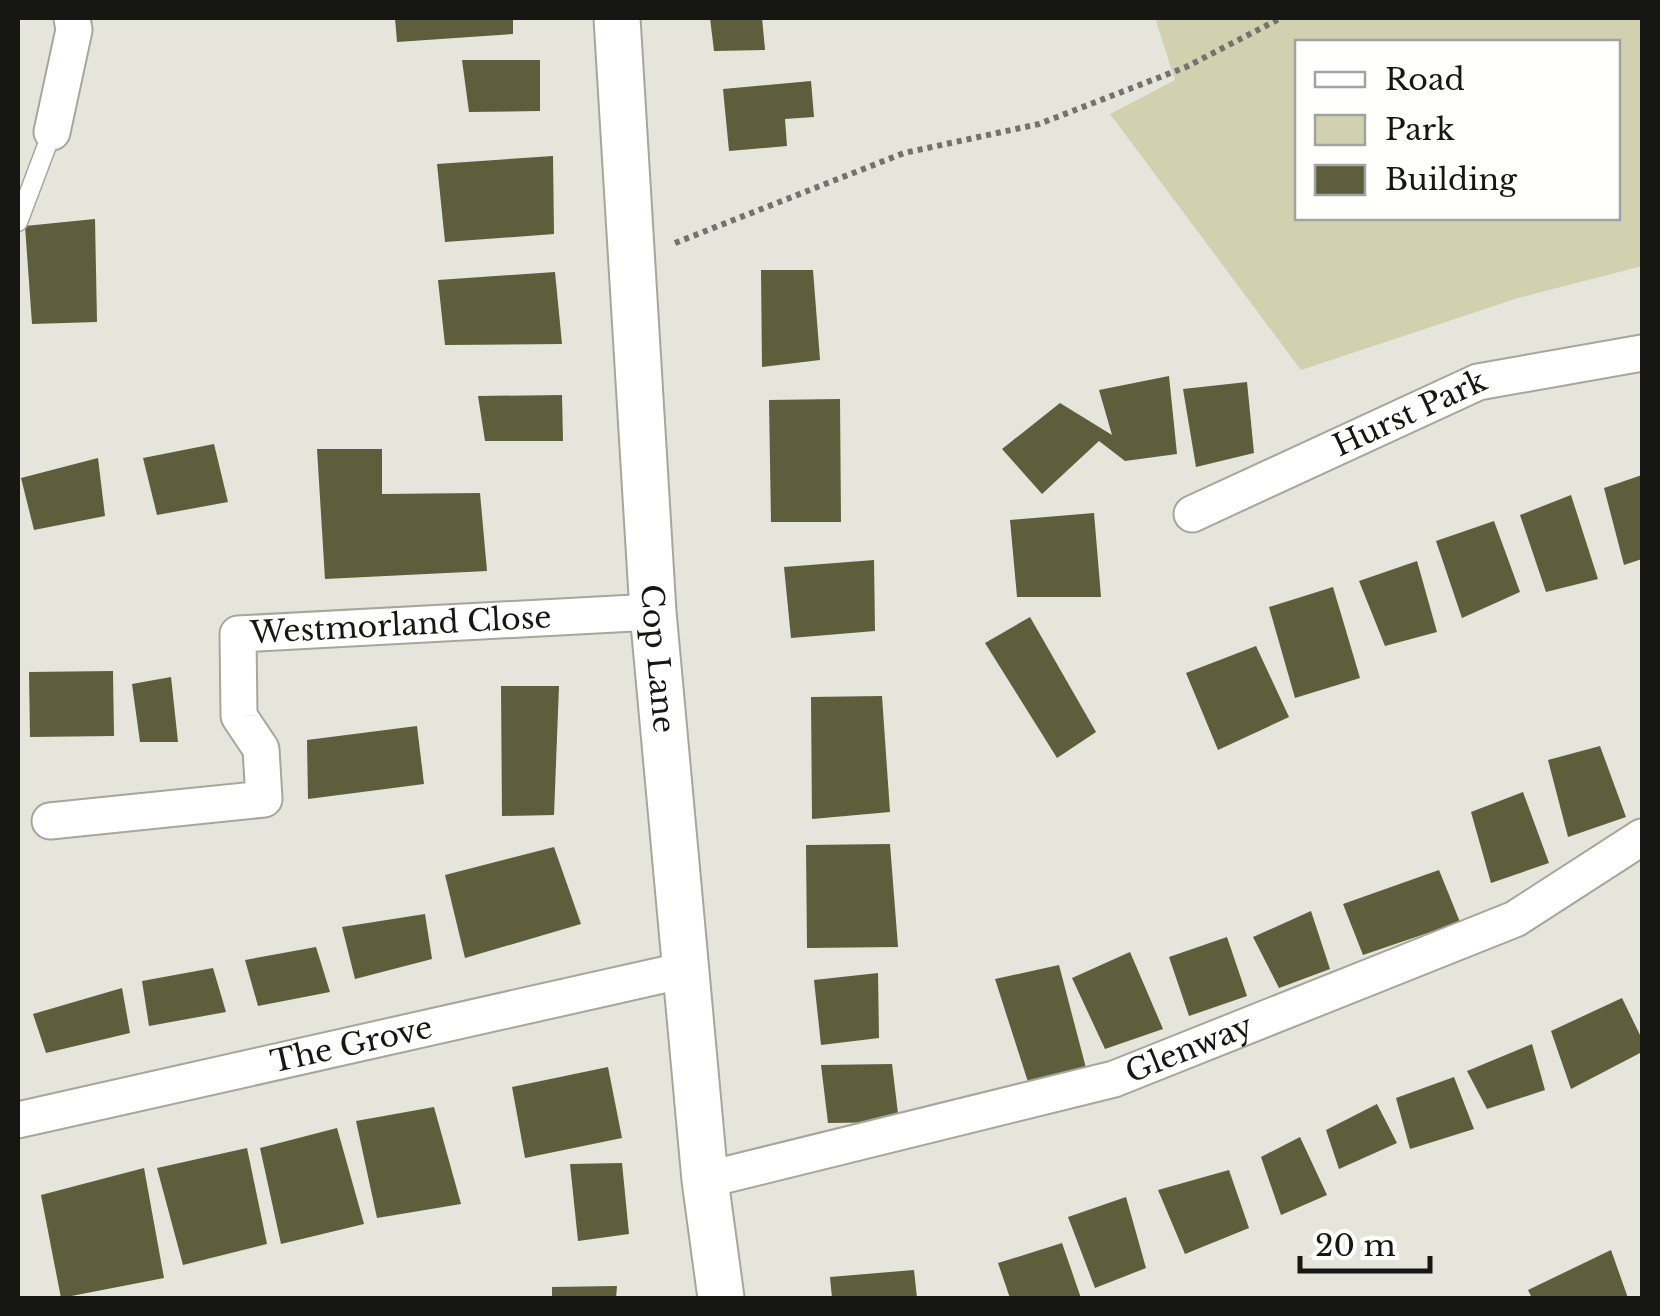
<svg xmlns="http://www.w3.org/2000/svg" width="1660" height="1316" font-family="'Libre Baskerville',serif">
  <rect width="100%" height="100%" fill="#e5e5db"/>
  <path fill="#d1d1af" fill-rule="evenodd" d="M1155,18H1642V266L1518,298L1301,370L1110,114L1175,80ZM1298,42H1618V218H1298Z"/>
  <g fill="#5e5d3c">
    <path d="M395,18H513V34L397,42Z"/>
    <path d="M710,18H762L765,50L714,51Z"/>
    <path d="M462,60H540V111L469,112Z"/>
    <path d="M811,81L814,117L785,119L787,146L729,151L723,89Z"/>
    <path d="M553,156L554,234L445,242L437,164Z"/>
    <path d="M95,219L97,322L32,324L25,226Z"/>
    <path d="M761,270H813L820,360L762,367Z"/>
    <path d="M555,272L562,344L445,345L438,280Z"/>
    <path d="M1169,376L1177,454L1125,461L1099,441L1042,494L1002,449L1060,403L1112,435L1099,390Z"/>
    <path d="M1247,382L1254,453L1196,467L1183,389Z"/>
    <path d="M562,395L563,441H485L478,396Z"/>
    <path d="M840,399L841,522H771L769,400Z"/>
    <path d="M214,444L228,502L157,515L143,458Z"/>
    <path d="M317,449H382V494L480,493L487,571L325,579Z"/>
    <path d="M98,458L105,516L34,530L21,478Z"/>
    <path d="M1642,475V559L1624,565L1604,488Z"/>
    <path d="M1571,495L1598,579L1546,592L1520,515Z"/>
    <path d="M1094,513L1101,597H1017L1010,520Z"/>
    <path d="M1494,521L1520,592L1462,618L1436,541Z"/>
    <path d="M874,560L875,631L791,638L784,567Z"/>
    <path d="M1417,561L1437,632L1385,646L1359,581Z"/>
    <path d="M1333,587L1360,678L1295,698L1269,607Z"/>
    <path d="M1030,617L1096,732L1057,758L985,643Z"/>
    <path d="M1256,646L1289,717L1218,750L1186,673Z"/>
    <path d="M113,671L114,736L30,737L29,672Z"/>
    <path d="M171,677L178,742H140L132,684Z"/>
    <path d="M501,686H559L554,815L502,816Z"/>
    <path d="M882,696L890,812L812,819L811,697Z"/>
    <path d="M417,726L424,784L308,799L307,740Z"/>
    <path d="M1600,746L1626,817L1568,837L1548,760Z"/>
    <path d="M1523,792L1549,863L1491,883L1471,812Z"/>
    <path d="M890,844L898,947L807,948L806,845Z"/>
    <path d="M554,847L581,924L465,958L445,875Z"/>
    <path d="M1439,870L1460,922L1363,955L1343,904Z"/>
    <path d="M1311,911L1330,969L1279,988L1253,937Z"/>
    <path d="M425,914L432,959L355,979L342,927Z"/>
    <path d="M1227,937L1247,996L1189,1016L1169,957Z"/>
    <path d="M316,947L330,992L258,1006L245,960Z"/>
    <path d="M1130,952L1163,1029L1105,1049L1072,978Z"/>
    <path d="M1059,965L1086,1068L1028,1082L995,979Z"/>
    <path d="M213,968L226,1012L149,1026L142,981Z"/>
    <path d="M878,973L879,1038L821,1045L814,980Z"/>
    <path d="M122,988L130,1033L46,1053L33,1014Z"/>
    <path d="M1622,998L1642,1039V1052L1571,1089L1551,1031Z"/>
    <path d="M1532,1044L1545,1090L1487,1109L1467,1071Z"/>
    <path d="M892,1064L899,1122L828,1123L821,1065Z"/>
    <path d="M608,1067L622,1138L525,1158L512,1087Z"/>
    <path d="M1454,1077L1474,1129L1410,1149L1396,1098Z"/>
    <path d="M1377,1104L1397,1143L1339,1169L1326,1130Z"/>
    <path d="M434,1107L461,1204L377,1218L356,1121Z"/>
    <path d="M337,1128L364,1224L281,1244L260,1148Z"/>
    <path d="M1300,1137L1327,1195L1281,1215L1261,1157Z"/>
    <path d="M247,1148L267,1244L183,1265L157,1168Z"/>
    <path d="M622,1163L629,1234L578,1241L570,1164Z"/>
    <path d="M144,1168L164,1278L61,1298L41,1195Z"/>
    <path d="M1229,1170L1249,1228L1185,1254L1158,1190Z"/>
    <path d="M1126,1197L1146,1268L1095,1288L1068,1217Z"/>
    <path d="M1062,1243L1081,1298H1010L998,1263Z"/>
    <path d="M1611,1250L1628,1298H1532L1528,1290Z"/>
    <path d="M914,1270L917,1298H832L830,1277Z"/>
    <path d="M617,1286L616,1298H552V1287Z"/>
  </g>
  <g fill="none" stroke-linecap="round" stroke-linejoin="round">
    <g stroke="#a6a69c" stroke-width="21">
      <path id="service" d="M18,222L52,132"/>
    </g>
    <g stroke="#a6a69c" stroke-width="39">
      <g id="minor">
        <path d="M52,132L74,30L72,18"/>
        <path id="s1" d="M1192,514L1478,382L1642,353"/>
        <path id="s2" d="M50,821L264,799L261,749L239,716L238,634L653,612"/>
        <path id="s3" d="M18,1120L685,970"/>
        <path id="s4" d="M705,1180L1114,1079L1515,919L1642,837"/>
      </g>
    </g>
    <g stroke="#a6a69c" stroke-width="49">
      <g id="tertiary">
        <path id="s5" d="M617,18L653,612L705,1180L721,1298"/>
      </g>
    </g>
    <path stroke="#73736d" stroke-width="6" stroke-dasharray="5 5" stroke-linecap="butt" d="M675,243L904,153L1039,124L1186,67L1281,18"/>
    <use href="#service" stroke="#fff" stroke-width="18"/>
    <use href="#minor" stroke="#fff" stroke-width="35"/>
    <use href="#tertiary" stroke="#fff" stroke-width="45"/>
  </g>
  <g text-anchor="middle" stroke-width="10" stroke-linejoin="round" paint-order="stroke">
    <g font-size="30" fill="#161613" stroke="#fffffe">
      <text dy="10" stroke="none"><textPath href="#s1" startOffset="240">Hurst Park</textPath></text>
      <text dy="10" stroke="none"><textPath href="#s2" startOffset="550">Westmorland Close</textPath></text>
      <text dy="10" stroke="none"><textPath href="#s5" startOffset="642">Cop Lane</textPath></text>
      <text dy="10" stroke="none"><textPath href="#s3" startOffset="342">The Grove</textPath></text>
      <text dy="10" stroke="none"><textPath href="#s4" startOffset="502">Glenway</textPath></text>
    </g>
  </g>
  <rect width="1660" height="1316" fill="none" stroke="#161613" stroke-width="40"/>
  <rect x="1295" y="40" width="325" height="180" fill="#fffffe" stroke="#a2a2a0" stroke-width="2.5"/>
  <rect x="1315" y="72" width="50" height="15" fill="#ffffff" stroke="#a2a2a0" stroke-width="2.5"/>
  <text x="1385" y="90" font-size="30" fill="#161613">Road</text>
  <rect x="1315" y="115" width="50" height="30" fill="#d1d1af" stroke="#a2a2a0" stroke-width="2.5"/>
  <text x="1385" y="140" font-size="30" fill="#161613">Park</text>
  <rect x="1315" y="165" width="50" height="30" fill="#5e5d3c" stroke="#a2a2a0" stroke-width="2.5"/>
  <text x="1385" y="190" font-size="30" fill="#161613">Building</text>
  <path d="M1300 1256v15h130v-15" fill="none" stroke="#161613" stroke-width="5"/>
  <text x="1315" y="1256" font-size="30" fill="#161613" stroke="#fffffe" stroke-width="8" paint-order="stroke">20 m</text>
</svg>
